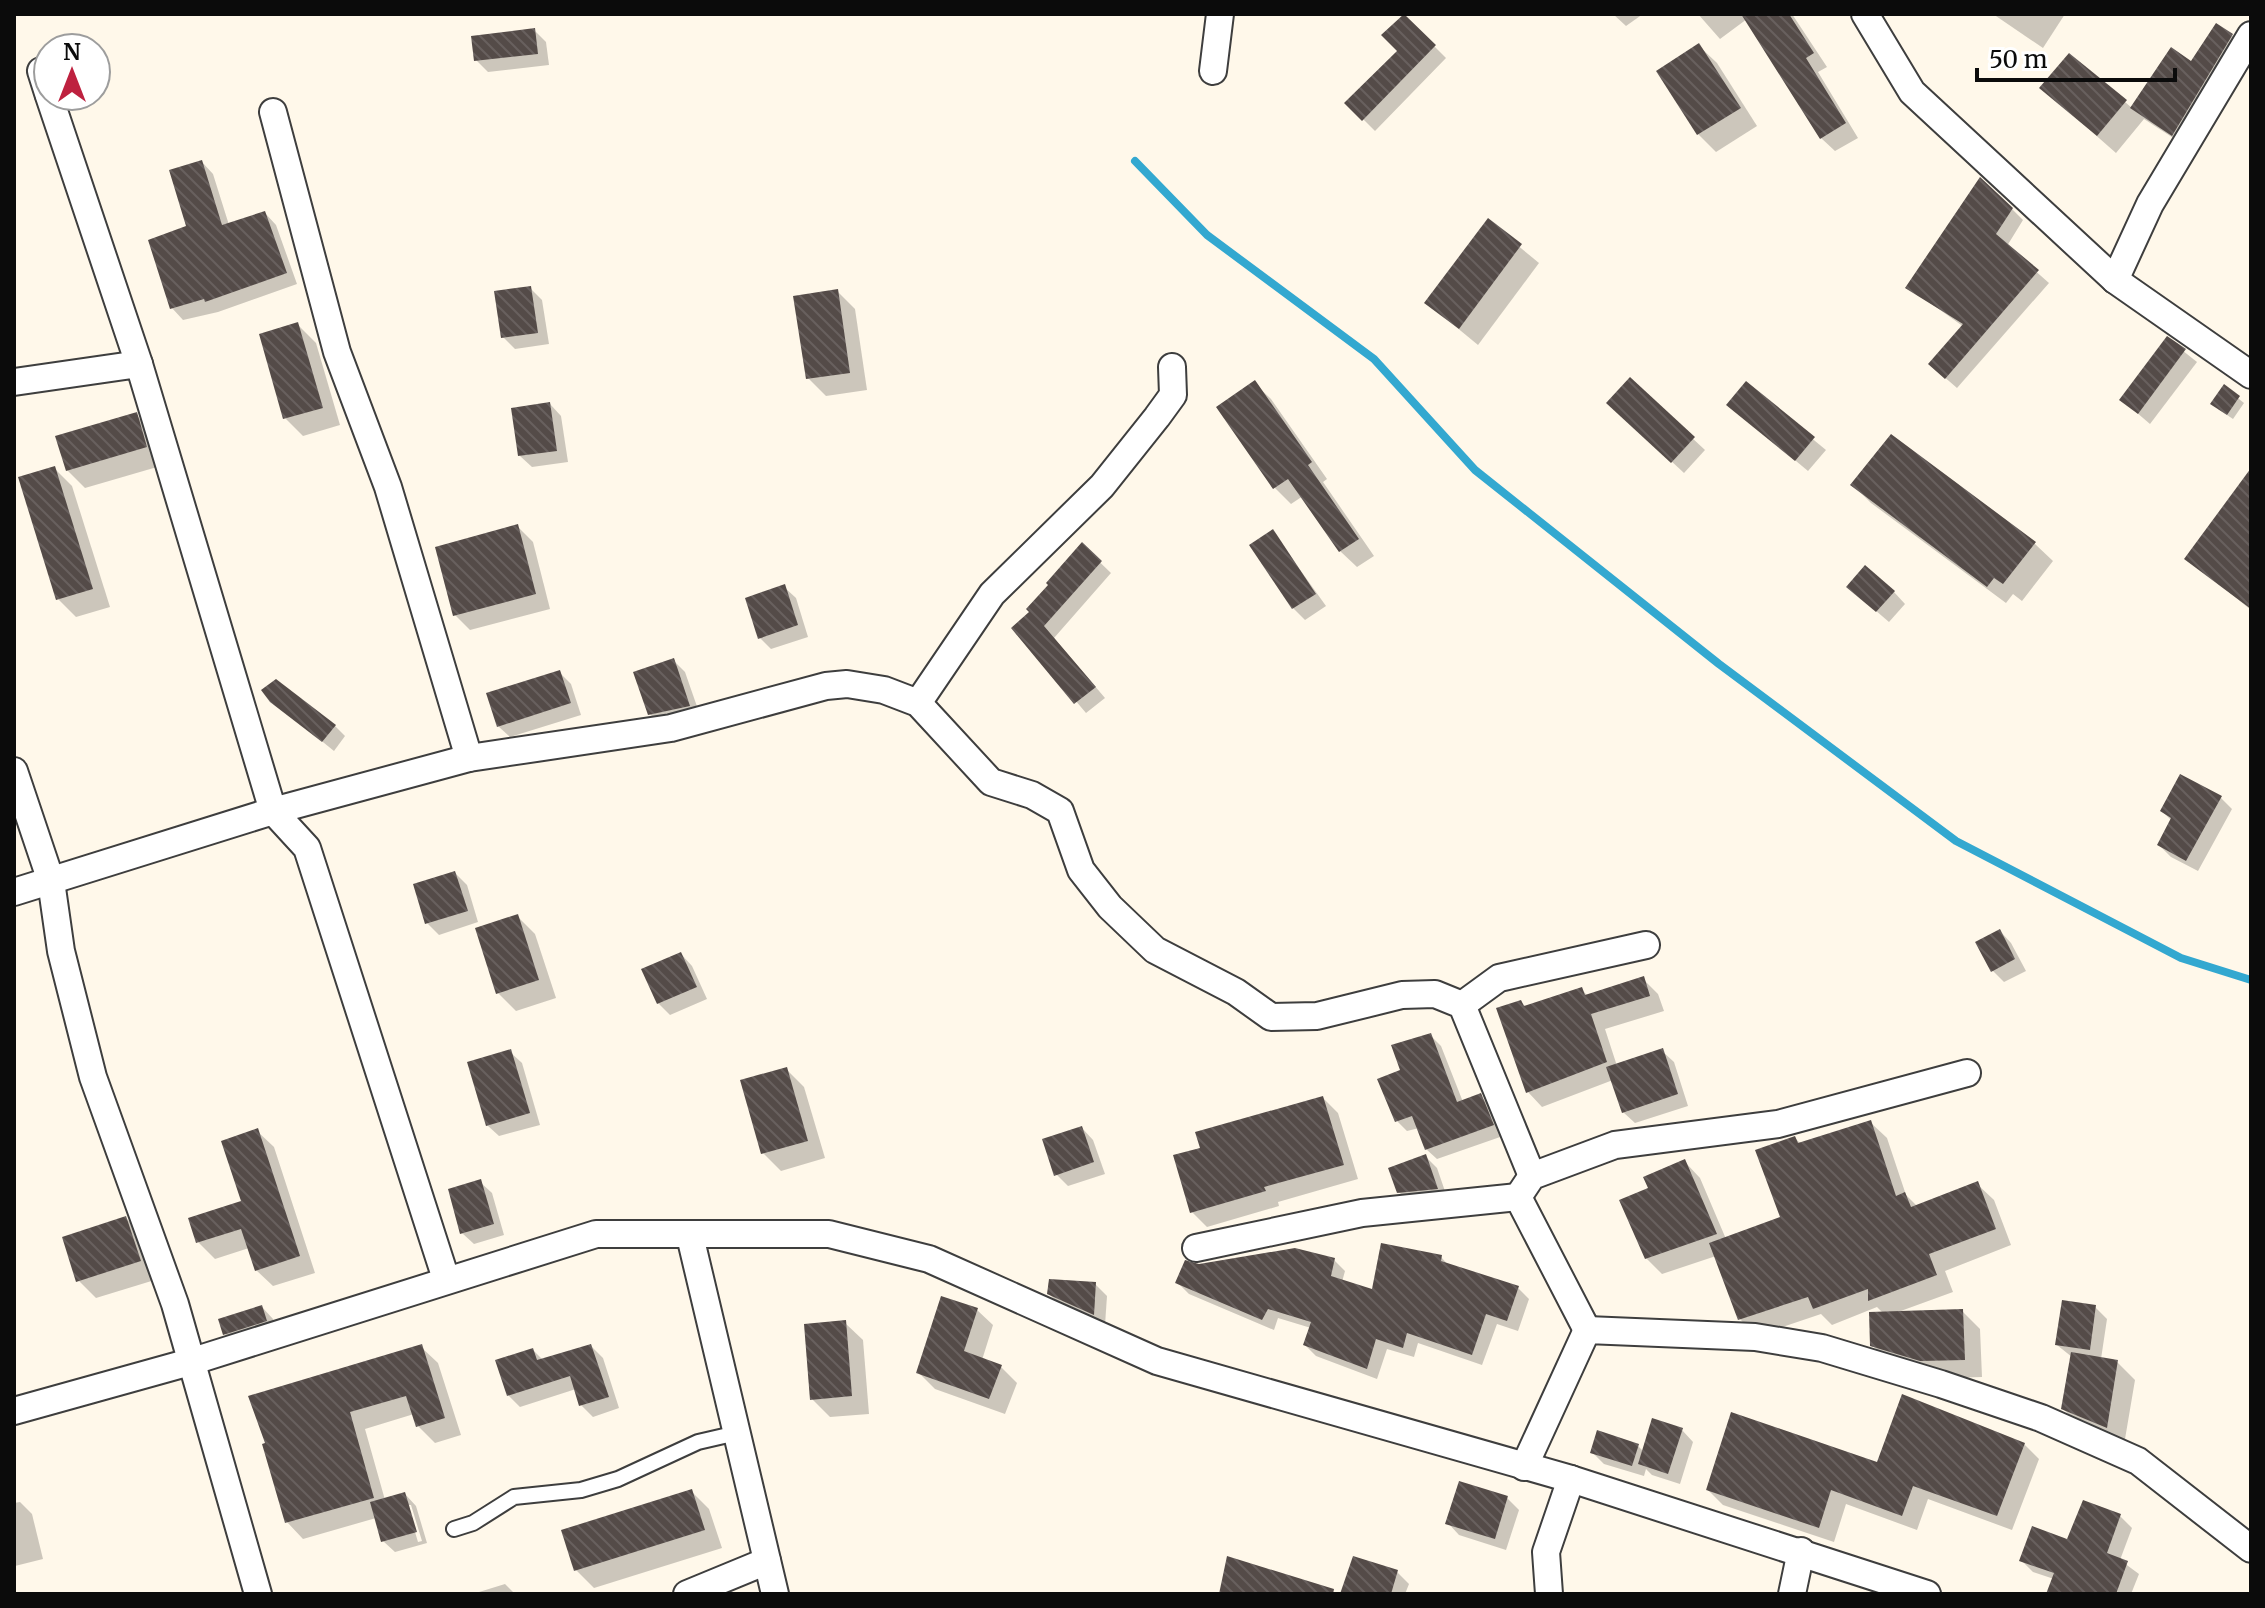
<svg xmlns="http://www.w3.org/2000/svg" width="2265" height="1608" font-family="Merriweather,serif">
  <defs>
    <pattern id="building-back-hatch" width="6" height="6" patternUnits="userSpaceOnUse" patternTransform="scale(2)"><rect width="6" height="6" fill="#544b48"/><path d="M-1 5l2 2M0 0l6 6M5-1l2 2" fill="none" stroke="#68605e"/></pattern>
  </defs>
  <rect width="100%" height="100%" fill="#fff8ea"/>
  <g fill="#0003" fill-rule="evenodd">
    <path d="M1613,14H1643L1626,26Z"/>
    <path d="M1698,14H1792L1827,67L1818,72L1858,138L1835,151L1821,138L1747,19L1720,39Z"/>
    <path d="M1993,14H2065L2043,48Z"/>
    <path d="M1404,16L1446,58L1375,131L1347,103L1400,51Z"/>
    <path d="M534,30L546,42L549,65L488,72L476,60Z"/>
    <path d="M2232,35L2241,44L2181,143L2144,119L2116,153L2042,88L2125,102L2132,108Z"/>
    <path d="M1699,46L1717,63L1757,126L1716,152L1698,134Z"/>
    <path d="M202,162L213,174L229,225L265,213L276,225L297,284L218,312L183,320L172,308Z"/>
    <path d="M2012,209L2023,220L2007,246L2049,283L1957,388L1942,375L1964,327L1908,287Z"/>
    <path d="M1488,221L1539,263L1478,345L1427,303Z"/>
    <path d="M530,288L542,300L549,344L515,349L503,337Z"/>
    <path d="M837,291L855,309L867,390L826,396L808,378Z"/>
    <path d="M298,325L316,343L340,425L303,436L285,418Z"/>
    <path d="M2168,339L2197,362L2150,424L2122,400Z"/>
    <path d="M1630,380L1705,450L1684,473L1621,414Z"/>
    <path d="M1254,383L1271,399L1327,479L1323,482L1374,556L1357,567L1340,551L1303,496L1291,504L1275,488Z"/>
    <path d="M1746,384L1826,450L1808,471L1729,405Z"/>
    <path d="M2224,387L2244,403L2233,419L2218,409Z"/>
    <path d="M550,404L561,416L568,462L532,467L520,456Z"/>
    <path d="M136,415L154,433L164,465L85,488L67,470Z"/>
    <path d="M1891,437L2035,544L2053,561L2022,601L2013,594L2006,603L1871,503L1853,485Z"/>
    <path d="M54,468L72,486L110,607L76,617L58,599Z"/>
    <path d="M2251,470V610L2187,558Z"/>
    <path d="M517,526L533,542L550,609L470,630L455,615Z"/>
    <path d="M1273,532L1326,606L1305,620L1293,608Z"/>
    <path d="M1082,545L1111,573L1054,638L1105,698L1086,713L1014,628L1032,612Z"/>
    <path d="M784,587L796,598L808,637L771,649L759,637Z"/>
    <path d="M1894,592L1905,604L1889,622L1861,598Z"/>
    <path d="M673,660L685,672L701,718L662,726L650,714Z"/>
    <path d="M559,672L571,684L581,715L510,737L498,726Z"/>
    <path d="M271,700L335,726L345,736L334,751Z"/>
    <path d="M2221,798L2232,809L2198,871L2171,857L2159,845L2172,821L2162,811Z"/>
    <path d="M455,873L467,885L478,922L439,935L427,923Z"/>
    <path d="M517,916L535,934L556,998L516,1011L498,993Z"/>
    <path d="M2000,931L2011,943L2026,971L2004,982L1992,970Z"/>
    <path d="M681,954L692,966L707,999L670,1015L658,1003Z"/>
    <path d="M1643,979L1658,994L1664,1011L1605,1029L1617,1066L1662,1051L1674,1062L1688,1106L1635,1123L1623,1112L1613,1080L1542,1107L1528,1092L1521,1002L1526,1007L1581,989L1588,996Z"/>
    <path d="M1431,1036L1441,1046L1463,1102L1480,1096L1491,1106L1503,1136L1437,1159L1426,1149L1419,1128L1407,1131L1397,1121L1403,1071Z"/>
    <path d="M510,1052L522,1063L540,1125L499,1136L487,1125Z"/>
    <path d="M786,1069L804,1087L825,1158L781,1171L763,1153Z"/>
    <path d="M1323,1098L1338,1113L1358,1179L1278,1202L1279,1206L1207,1227L1192,1212L1202,1149Z"/>
    <path d="M1870,1122L1887,1138L1906,1195L1917,1206L1977,1184L1994,1200L2011,1245L1945,1271L1953,1292L1898,1312L1962,1311L1980,1329L1982,1377L1949,1378L1890,1363L1872,1345L1884,1314L1877,1307L1832,1325L1821,1314L1756,1336L1740,1319L1716,1256L1662,1274L1646,1258L1651,1189L1685,1162L1700,1178L1726,1239L1782,1218L1795,1138L1801,1144Z"/>
    <path d="M1082,1128L1093,1140L1105,1174L1068,1186L1056,1174Z"/>
    <path d="M257,1131L274,1147L315,1273L273,1286L256,1270L249,1248L215,1259L198,1242L244,1203Z"/>
    <path d="M1425,1156L1437,1168L1448,1200L1411,1204L1399,1192Z"/>
    <path d="M480,1182L492,1193L504,1235L474,1244L462,1233Z"/>
    <path d="M126,1218L144,1236L158,1279L96,1298L78,1280Z"/>
    <path d="M1441,1257L1450,1267L1518,1288L1529,1299L1518,1331L1497,1324L1482,1365L1418,1343L1414,1357L1387,1349L1377,1379L1316,1356L1305,1345L1311,1328L1278,1318L1274,1330L1189,1294L1178,1283L1199,1266L1334,1260L1345,1271L1342,1282L1374,1291Z"/>
    <path d="M1095,1284L1107,1296L1105,1325L1061,1306L1049,1294Z"/>
    <path d="M262,1307L273,1319L278,1332L236,1345L225,1334Z"/>
    <path d="M2095,1307L2107,1319L2101,1359L2117,1362L2135,1380L2124,1445L2082,1427L2063,1409L2072,1357L2057,1345Z"/>
    <path d="M977,1310L993,1325L982,1360L1001,1367L1017,1383L1005,1414L935,1389L919,1373Z"/>
    <path d="M845,1323L863,1340L869,1414L830,1417L812,1399Z"/>
    <path d="M591,1346L603,1358L619,1408L593,1417L581,1405L576,1389L520,1407L508,1395L533,1350L544,1361Z"/>
    <path d="M421,1347L438,1363L461,1435L435,1443L418,1426L414,1414L365,1429L385,1500L405,1494L416,1506L427,1543L395,1552L383,1541L376,1518L303,1539L287,1522L268,1444ZM407,1505H411L422,1541L418,1542Z"/>
    <path d="M1682,1430L1693,1442L1680,1484L1652,1475L1646,1469L1644,1476L1604,1464L1592,1452L1638,1446L1644,1452Z"/>
    <path d="M2024,1444L2039,1459L2012,1530L1928,1499L1917,1530L1846,1504L1834,1542L1723,1505L1708,1490Z"/>
    <path d="M691,1491L709,1509L722,1548L594,1588L576,1570Z"/>
    <path d="M1507,1498L1519,1510L1506,1550L1459,1535L1448,1523Z"/>
    <path d="M20,1502L32,1514L43,1559L15,1566L14,1503Z"/>
    <path d="M2120,1516L2132,1528L2120,1560L2139,1574L2131,1594H2048L2054,1579L2033,1572L2021,1560Z"/>
    <path d="M1397,1572L1409,1584L1405,1594H1343Z"/>
    <path d="M505,1584L515,1594H480L479,1592Z"/>
  </g>
  <g fill="none" stroke-linecap="round" stroke-linejoin="round">
    <path stroke="#33a8d0" stroke-width="8" d="M1135,161L1207,235L1374,359L1475,470L1719,664L1956,841L2181,958L2251,980"/>
  </g>
  <g fill="url(#building-back-hatch)">
    <path d="M1404,14L1436,45L1362,121L1344,103L1397,51L1381,35Z"/>
    <path d="M1741,14H1789L1814,53L1806,58L1846,123L1820,139Z"/>
    <path d="M2216,23L2233,34L2172,136L2130,108L2171,47L2191,61Z"/>
    <path d="M535,28L538,54L474,61L471,36Z"/>
    <path d="M1699,43L1741,108L1697,135L1656,71Z"/>
    <path d="M2069,53L2127,100L2097,136L2039,88Z"/>
    <path d="M202,160L222,225L265,211L287,273L205,302L204,299L170,309L148,240L186,226L169,170Z"/>
    <path d="M1980,177L2013,208L1996,234L2039,270L1945,379L1928,364L1963,324L1905,288Z"/>
    <path d="M1488,218L1522,244L1459,329L1424,303Z"/>
    <path d="M531,286L538,333L501,338L494,291Z"/>
    <path d="M838,289L850,373L806,379L793,296Z"/>
    <path d="M298,322L323,408L283,419L259,334Z"/>
    <path d="M2167,336L2186,349L2138,414L2119,400Z"/>
    <path d="M1630,377L1695,437L1671,463L1606,403Z"/>
    <path d="M1255,380L1312,462L1308,465L1359,539L1339,552L1288,479L1273,489L1216,407Z"/>
    <path d="M1746,381L1815,437L1795,461L1726,405Z"/>
    <path d="M2224,384L2240,396L2227,415L2210,404Z"/>
    <path d="M550,402L557,451L518,456L511,408Z"/>
    <path d="M137,412L147,447L66,471L55,436Z"/>
    <path d="M1891,434L2036,542L2003,584L1994,578L1987,587L1850,485Z"/>
    <path d="M55,466L93,589L56,600L18,477Z"/>
    <path d="M2251,468V609L2184,559Z"/>
    <path d="M518,524L536,594L453,616L435,547Z"/>
    <path d="M1273,529L1316,594L1292,609L1249,545Z"/>
    <path d="M1082,542L1102,561L1044,626L1096,687L1074,704L1011,628L1029,612L1026,609L1048,585L1046,583Z"/>
    <path d="M1865,565L1895,591L1876,612L1846,587Z"/>
    <path d="M785,584L798,625L758,639L745,598Z"/>
    <path d="M674,658L690,706L648,715L633,672Z"/>
    <path d="M560,670L571,703L497,727L486,693Z"/>
    <path d="M276,679L336,725L322,742L270,702L261,690Z"/>
    <path d="M2180,774L2222,796L2186,861L2157,845L2171,818L2160,811Z"/>
    <path d="M455,871L468,911L425,924L413,884Z"/>
    <path d="M518,914L539,980L496,994L475,928Z"/>
    <path d="M2000,929L2015,959L1991,972L1975,942Z"/>
    <path d="M681,952L697,987L657,1004L641,969Z"/>
    <path d="M1644,976L1650,996L1591,1014L1607,1062L1526,1093L1496,1008L1521,1000L1524,1006L1582,987L1585,995Z"/>
    <path d="M1431,1033L1457,1102L1481,1093L1494,1125L1425,1150L1412,1116L1395,1122L1377,1079L1400,1070L1391,1045Z"/>
    <path d="M1663,1048L1678,1094L1622,1113L1606,1067Z"/>
    <path d="M511,1049L530,1113L486,1126L467,1062Z"/>
    <path d="M787,1067L808,1141L761,1154L740,1080Z"/>
    <path d="M1323,1096L1344,1165L1264,1187L1266,1191L1190,1213L1173,1155L1200,1148L1195,1132Z"/>
    <path d="M1871,1120L1896,1196L1905,1192L1911,1207L1978,1181L1996,1229L1929,1254L1937,1275L1868,1301V1289L1813,1309L1808,1297L1738,1320L1709,1243L1780,1217L1755,1150L1795,1136L1798,1143Z"/>
    <path d="M1082,1126L1094,1162L1054,1176L1042,1139Z"/>
    <path d="M258,1128L300,1256L255,1271L241,1229L196,1243L188,1218L241,1201L221,1141Z"/>
    <path d="M1426,1154L1438,1189L1397,1193L1388,1168Z"/>
    <path d="M1685,1159L1717,1234L1645,1259L1619,1200L1648,1188L1643,1177Z"/>
    <path d="M481,1179L494,1224L460,1234L448,1189Z"/>
    <path d="M126,1216L141,1261L76,1282L62,1237Z"/>
    <path d="M1381,1243L1442,1255L1441,1261L1519,1286L1507,1321L1486,1314L1472,1355L1407,1333L1403,1348L1376,1339L1367,1369L1303,1345L1311,1322L1268,1309L1262,1320L1175,1283L1185,1260L1199,1264L1295,1248L1335,1258L1331,1276L1372,1289Z"/>
    <path d="M1049,1279L1096,1282L1094,1315L1047,1294Z"/>
    <path d="M941,1296L978,1308L964,1351L1002,1365L989,1399L916,1373Z"/>
    <path d="M2062,1300L2096,1305L2090,1350L2055,1345Z"/>
    <path d="M262,1305L267,1321L223,1335L218,1319Z"/>
    <path d="M1963,1309L1965,1360L1920,1361L1870,1346L1869,1312Z"/>
    <path d="M846,1320L852,1396L810,1400L804,1324Z"/>
    <path d="M422,1344L445,1418L416,1427L406,1396L350,1412L374,1498L285,1523L262,1444L265,1443L248,1396Z"/>
    <path d="M591,1344L609,1397L579,1406L570,1376L507,1396L495,1360L533,1348L537,1360Z"/>
    <path d="M2071,1352L2118,1360L2107,1428L2061,1409Z"/>
    <path d="M1902,1394L2025,1443L1997,1516L1913,1486L1902,1516L1831,1490L1819,1528L1706,1490L1731,1412L1877,1462Z"/>
    <path d="M1652,1418L1683,1428L1668,1474L1638,1464Z"/>
    <path d="M1597,1430L1639,1444L1632,1466L1590,1453Z"/>
    <path d="M1459,1481L1508,1496L1495,1539L1445,1524Z"/>
    <path d="M692,1489L705,1530L574,1571L561,1530Z"/>
    <path d="M405,1492L417,1532L381,1542L370,1502Z"/>
    <path d="M2083,1500L2121,1514L2107,1553L2128,1561L2116,1594H2046L2054,1573L2019,1561L2032,1526L2067,1539Z"/>
    <path d="M1227,1556L1334,1589L1333,1594H1219Z"/>
    <path d="M1353,1556L1398,1570L1391,1594H1340Z"/>
  </g>
  <g fill="none" stroke-linecap="round" stroke-linejoin="round">
    <g stroke="#3e3e3e" stroke-width="18">
      <path id="service" d="M454,1529L473,1523L514,1497L581,1490L618,1479L698,1442L737,1433"/>
    </g>
    <g stroke="#3e3e3e" stroke-width="30">
      <g id="minor">
        <path d="M1865,14L1912,92L2115,280L2251,375"/>
        <path d="M41,71L48,93"/>
        <path d="M1213,71L1220,14"/>
        <path d="M49,96L139,364"/>
        <path d="M273,112L337,352L388,487L469,758"/>
        <path d="M2115,280L2150,204L2251,35"/>
        <path d="M14,382L139,364L273,811L307,848L446,1279"/>
        <path d="M918,703L992,594L1102,486L1157,417L1173,395L1172,367"/>
        <path d="M14,771L51,881L61,951L93,1077L175,1304L258,1594"/>
        <path d="M14,892L273,811L469,758L671,728L826,686L847,684L884,690L918,703L991,782L1032,795L1060,811L1081,870L1110,907L1155,950L1236,992L1271,1017L1317,1016L1402,995L1435,994L1462,1005L1532,1176"/>
        <path d="M1462,1005L1499,978L1646,945"/>
        <path d="M1518,1197L1532,1176L1615,1145L1778,1124L1967,1073"/>
        <path d="M1518,1197L1587,1330"/>
        <path d="M690,1236L775,1594"/>
        <path d="M1196,1248L1362,1213L1518,1197"/>
        <path d="M14,1411L190,1362L596,1234H829L929,1259L1157,1361L1571,1479L1927,1594"/>
        <path d="M1524,1467L1587,1330L1755,1337L1822,1348L1941,1384L2041,1418L2138,1461L2251,1549"/>
        <path d="M687,1594L767,1561"/>
        <path d="M1549,1594L1546,1552L1571,1479"/>
        <path d="M1792,1594L1801,1551"/>
      </g>
    </g>
    <use href="#service" stroke="#fff" stroke-width="14"/>
    <use href="#minor" stroke="#fff" stroke-width="26"/>
  </g>
  <rect width="2265" height="1608" fill="none" stroke="#0b0b0b" stroke-width="32"/>
  <g transform="translate(72 72)"><circle r="38" fill="#ffffff" stroke="#9d9d9d" stroke-width="2"/>
  <path d="M0-6L14 30L0 20L-14 30Z" fill="#be213f"/>
  <text y="-12" font-size="22" font-weight="bold" text-anchor="middle" fill="#0b0b0b">N</text>
  </g>
  <path d="M1977 68v12h198v-12" fill="none" stroke="#0b0b0b" stroke-width="4"/>
  <text x="1989" y="68" font-size="24" fill="#0b0b0b" stroke="#ffffff" stroke-width="6" paint-order="stroke">50 m</text>
</svg>
